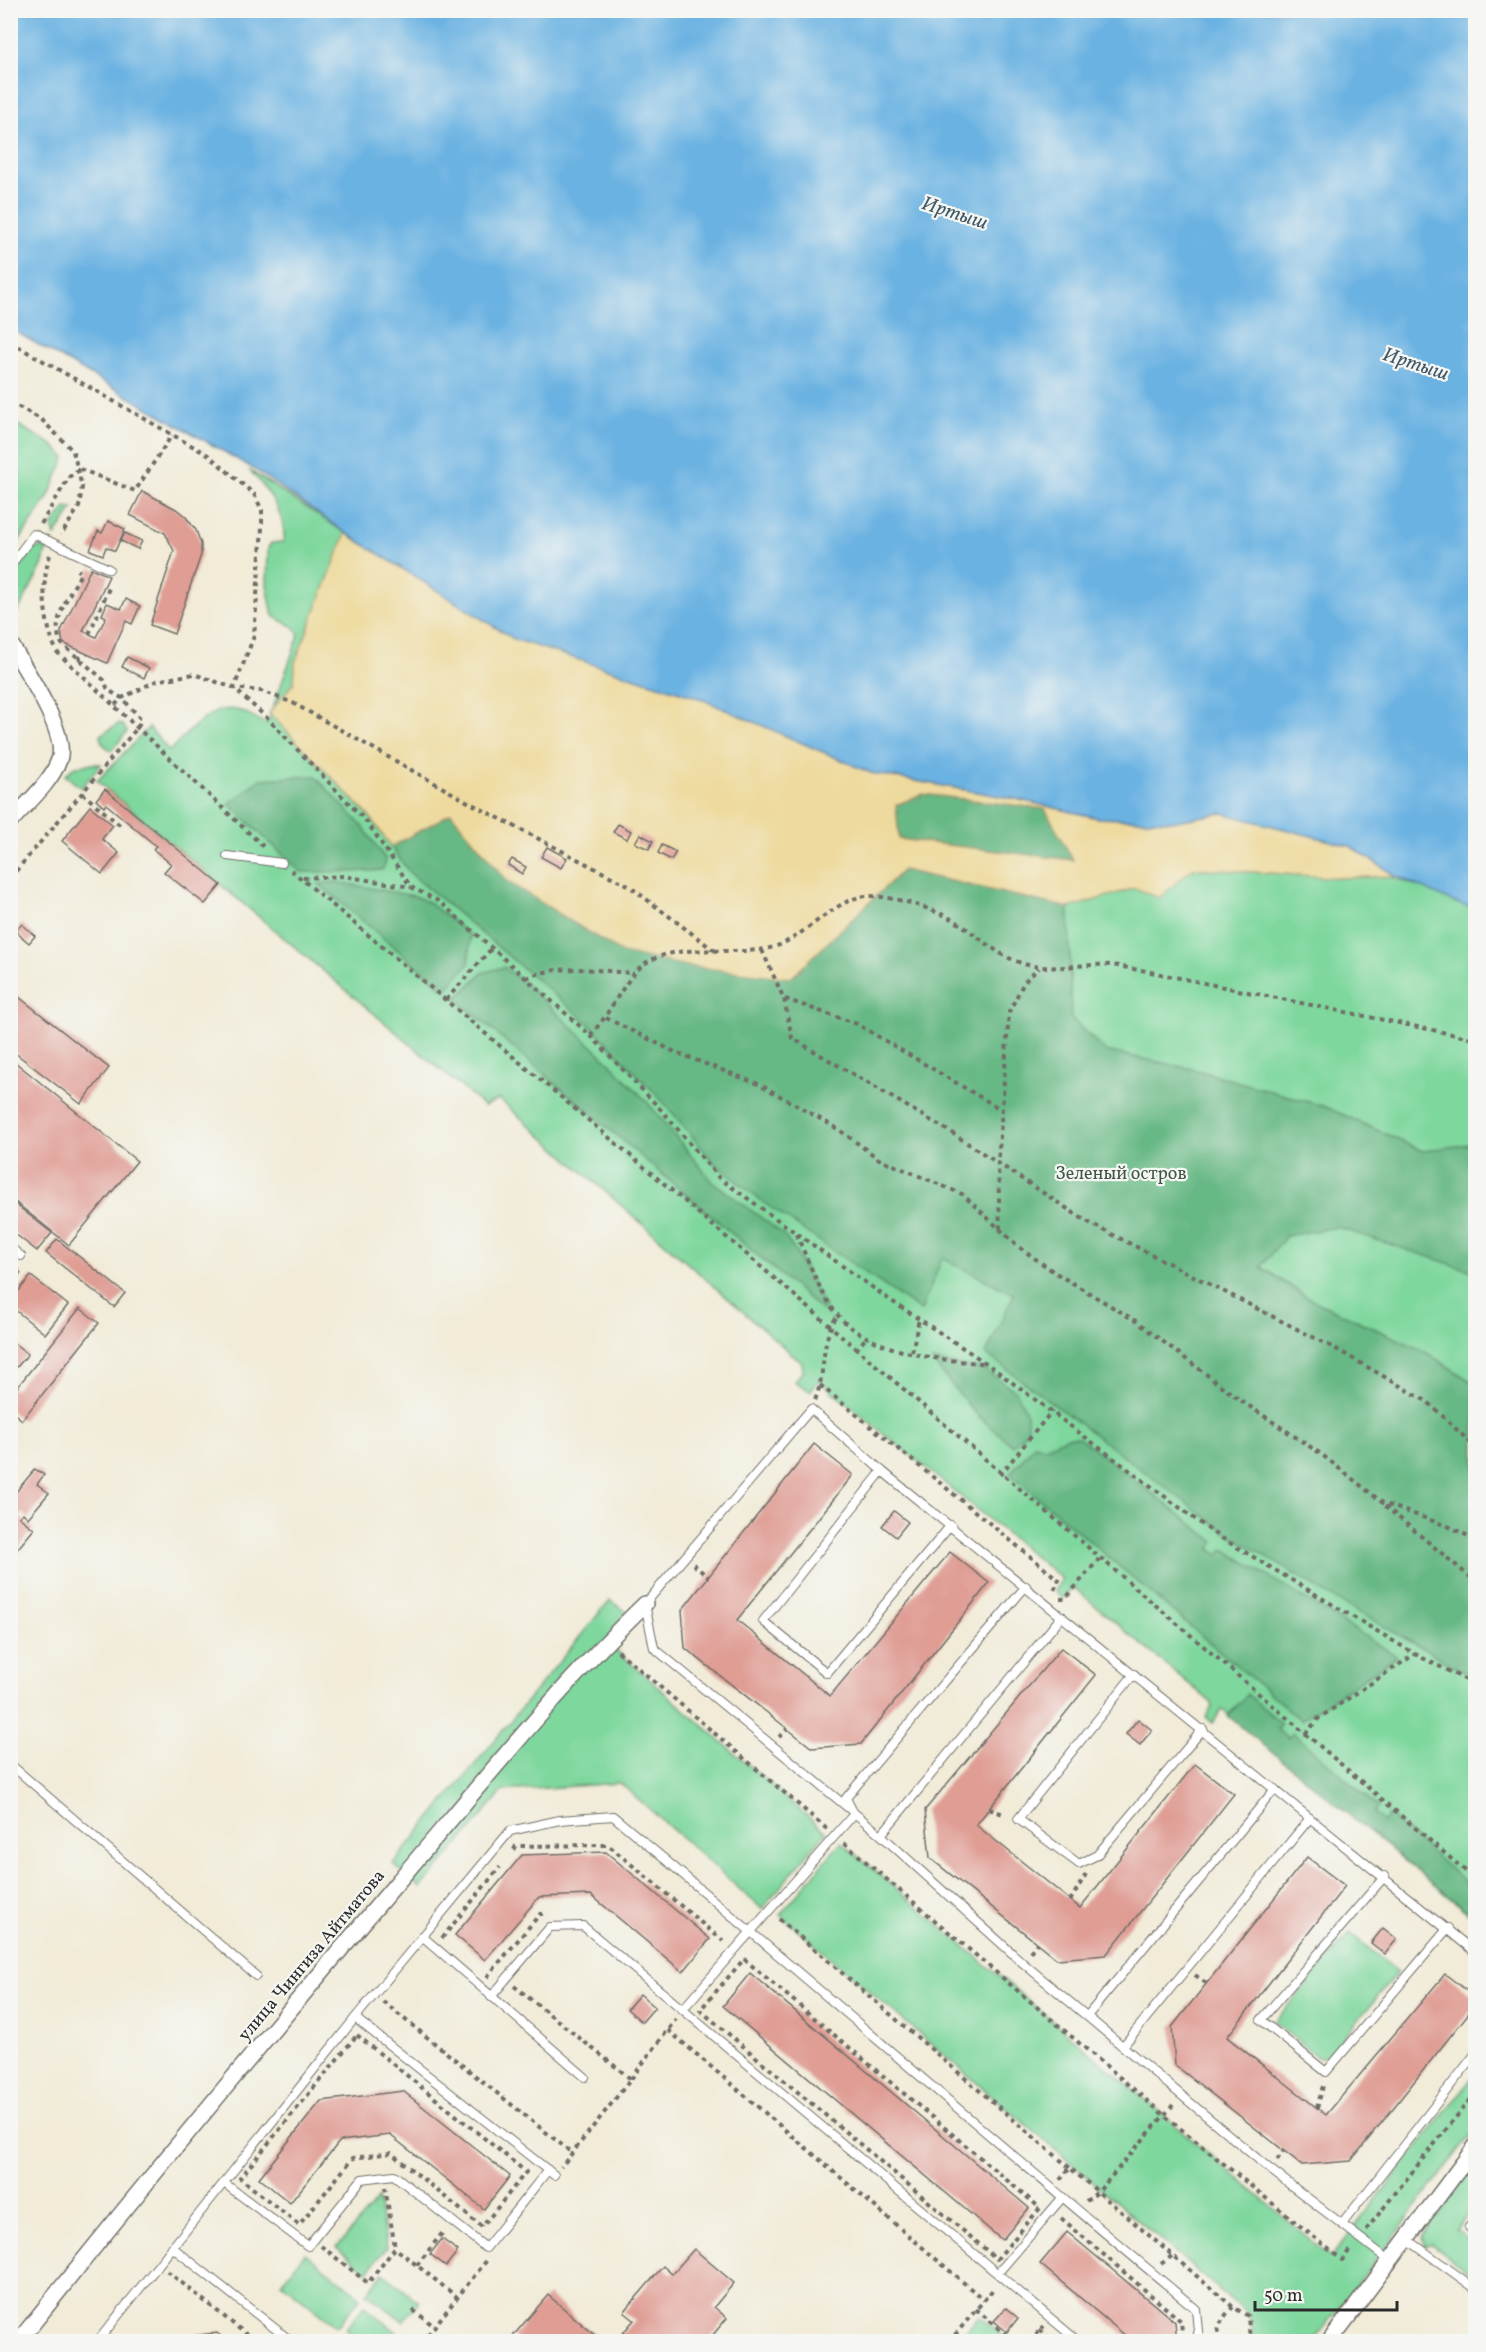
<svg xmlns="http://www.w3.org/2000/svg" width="1486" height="2352" font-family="Vollkorn,serif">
  <rect width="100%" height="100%" fill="#f6f6f2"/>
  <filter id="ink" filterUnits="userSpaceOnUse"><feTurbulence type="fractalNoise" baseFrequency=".0167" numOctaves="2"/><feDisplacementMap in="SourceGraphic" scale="12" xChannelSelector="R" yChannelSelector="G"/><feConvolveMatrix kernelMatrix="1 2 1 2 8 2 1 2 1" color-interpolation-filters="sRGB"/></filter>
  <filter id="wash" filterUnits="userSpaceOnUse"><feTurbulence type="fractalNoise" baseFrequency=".008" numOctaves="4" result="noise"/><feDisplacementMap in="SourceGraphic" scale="24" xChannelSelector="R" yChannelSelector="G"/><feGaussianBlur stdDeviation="1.35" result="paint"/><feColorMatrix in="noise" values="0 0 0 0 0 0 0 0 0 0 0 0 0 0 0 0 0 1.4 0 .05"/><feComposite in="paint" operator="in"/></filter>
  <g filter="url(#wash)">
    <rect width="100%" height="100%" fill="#f1ebd8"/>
    <g fill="#7ed79d" stroke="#548164" stroke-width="1.5">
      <path d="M11,421L53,445L65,458L48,498L12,551Z"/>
      <path d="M249,470L511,641L1386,875L1475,906V1919L1224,1711L1221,1710L1213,1723L1206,1717L1213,1704L1073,1587L1062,1599L1054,1591L1062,1579L819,1381L810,1391L794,1381L803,1371L802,1363L499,1099L484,1106L97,781L149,727L169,751C189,733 211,701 241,711C250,714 258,720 267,724L299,635L294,627L273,616L267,585L268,548L271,543L284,542C286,513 268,490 249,470Z"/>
      <path d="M66,508H73L55,536L52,526Z"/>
      <path d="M39,547L47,548L42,566L18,611L11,609V580L32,551Z"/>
      <path d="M118,724L123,725L127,732L111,751L102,743L100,735Z"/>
      <path d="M88,764H101L81,788L65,775L73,768Z"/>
      <path d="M610,1600L630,1615L611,1646L826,1832L762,1909L620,1783L503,1791L421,1888L393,1864Z"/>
      <path d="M841,1842L1331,2257L1475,2074V2130L1314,2341H1253L1250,2316L780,1915Z"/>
      <path d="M1350,1933L1398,1972L1327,2057H1317L1274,2022Z"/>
      <path d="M1475,2164V2206L1456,2230L1475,2246V2276L1432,2244L1425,2245L1422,2237Z"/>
      <path d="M378,2199L387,2247L367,2272L337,2247Z"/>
      <path d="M305,2253L361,2297L337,2327L282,2283Z"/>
      <path d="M383,2273L419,2302L403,2321L367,2293Z"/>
      <path d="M364,2306L398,2333L391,2341H358L345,2329Z"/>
      <path d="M979,2316L1009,2341H969L962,2336Z"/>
    </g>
    <g fill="#66b884" stroke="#487258" stroke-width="1.5">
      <path d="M315,776L363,827L386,860L383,869C376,873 316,871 301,872L229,804L261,779Z"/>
      <path d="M923,794L1046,809L1074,861L899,839L896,805Z"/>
      <path d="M451,813L508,882L790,978L903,870L1069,908L1071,1018L1105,1051L1197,1070L1326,1107L1423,1151L1475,1143V1272L1337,1227L1286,1236L1261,1267L1310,1299L1424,1351L1475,1384V1678L1325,1593L1223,1530L986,1354L1014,1294L942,1258L921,1311L764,1203L714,1163L667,1106L588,1023L410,873L391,847Z"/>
      <path d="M337,882L414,896L428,902L470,935L469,963L445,990L319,884Z"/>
      <path d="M504,967L520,979L609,1062L648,1103L712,1181L784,1235L796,1253L825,1308L822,1310L456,999L482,973Z"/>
      <path d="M932,1361L985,1370L1016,1391L1027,1414L1028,1429L1013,1446L974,1412Z"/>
      <path d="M1068,1437H1079L1215,1542L1210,1549L1219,1555L1224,1549L1397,1656L1301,1720L1010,1474L1034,1445L1045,1447Z"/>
      <path d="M1247,1694L1281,1723L1277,1729L1288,1738L1293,1733L1378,1807L1373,1813L1383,1822L1389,1815L1475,1891V1918L1228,1716Z"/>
    </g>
    <path fill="#eeda9e" stroke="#8c8264" stroke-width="1.5" fill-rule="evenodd" d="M346,533L514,639L699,698L871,773L1016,799L1098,818L1177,821L1222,813L1350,846L1396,876L1340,878L1193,868L1159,898L1135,888L1069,908L903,870L791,978L687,966L622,953L508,882L451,813L391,847L371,818L269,713L294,682L295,662ZM923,794L1045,809L1073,860L899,839L896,805Z"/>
    <path fill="#6bb2e2" stroke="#4b6e86" stroke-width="1.5" d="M11,10L1475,11V909L1453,902L1396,876L1350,846L1222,813L1177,821L1098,818L1016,799L871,773L699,698L514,639L346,533L254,469L11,329Z"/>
    <g id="blocks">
      <g fill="#df9d94">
        <path d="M142,491L176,509L185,516L196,530L201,544V555L174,634L150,625L174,551L165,533L130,515Z"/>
        <path d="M108,521L125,529L115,551L106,547L103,555L90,550L98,531L102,533Z"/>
        <path d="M125,533L142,541L138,549L121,541Z"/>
        <path d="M91,568L109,576L83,631L96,637L106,617L102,615L107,603L121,609L126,599L140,606L132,624L126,621L107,663L63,643L62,638L61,631Z"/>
        <path d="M127,657L149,668L144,678L122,667Z"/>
        <path d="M105,789L221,885L205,904L164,872L171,864L153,849L156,846L106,804L104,807L96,800Z"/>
        <path d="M90,806L113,825L102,839L119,853L102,874L62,841Z"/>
        <path d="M618,824L631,831L627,839L613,832Z"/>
        <path d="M640,834L653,841L649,849L635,843Z"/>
        <path d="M662,845L676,852L671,860L658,853Z"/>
        <path d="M547,847L567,858L561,868L541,857Z"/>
        <path d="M512,859L526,867L522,874L508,865Z"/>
        <path d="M22,924L35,936L29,943L15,931Z"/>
        <path d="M10,990L109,1068L81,1104L10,1049Z"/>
        <path d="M10,1058L137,1161L69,1245L10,1198Z"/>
        <path d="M10,1200L52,1233L37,1251L10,1230Z"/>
        <path d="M57,1239L125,1293L114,1307L46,1253Z"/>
        <path d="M10,1264L21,1273L10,1287Z"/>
        <path d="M31,1276L68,1305L45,1334L10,1306V1301Z"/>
        <path d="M80,1308L99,1323L22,1420L10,1410V1387L15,1390Z"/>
        <path d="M10,1340L28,1354L17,1367L10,1363Z"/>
        <path d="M814,1444L853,1475L737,1620L830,1696L950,1552L989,1583L861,1744L812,1748L685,1648L682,1610Z"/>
        <path d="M35,1469L44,1475L37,1484L49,1493L28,1518L23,1513L19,1517L34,1529L10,1558V1499Z"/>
        <path d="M894,1511L908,1522L896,1537L882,1526Z"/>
        <path d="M1061,1648L1096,1675L976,1825L1080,1908L1195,1764L1234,1794L1106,1955L1057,1959L930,1858L925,1810Z"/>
        <path d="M1138,1719L1152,1730L1140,1745L1126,1734Z"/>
        <path d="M606,1852L710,1939L683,1972L591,1895L539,1897L485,1960L455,1935L522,1855Z"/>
        <path d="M1307,1857L1345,1886L1227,2037L1326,2115L1445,1974L1476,1998V2004L1351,2161L1302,2165L1175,2065L1172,2027Z"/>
        <path d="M1383,1928L1397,1939L1385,1954L1371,1943Z"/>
        <path d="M750,1973L1029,2208L1002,2240L723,2006Z"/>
        <path d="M640,1994L655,2007L642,2022L627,2009Z"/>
        <path d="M403,2091L510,2176L484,2209L390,2135L340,2141L290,2203L259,2178L321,2101Z"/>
        <path d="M1067,2232L1175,2322L1177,2342H1133L1040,2264Z"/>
        <path d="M442,2239L458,2251L446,2266L430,2254Z"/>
        <path d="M694,2249L734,2283L714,2307L727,2318L707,2342H615L634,2320L624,2312L663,2266L672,2274Z"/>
        <path d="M548,2295L603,2342H520L513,2336Z"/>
        <path d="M1006,2308L1018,2318L1007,2332L994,2321Z"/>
        <path d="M217,2333L228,2342H157V2340Z"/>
      </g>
    </g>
  </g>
  <g filter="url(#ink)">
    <use href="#blocks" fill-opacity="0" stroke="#706e68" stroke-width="1.5"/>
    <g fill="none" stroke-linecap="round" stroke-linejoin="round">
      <g stroke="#706e68" stroke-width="10">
        <g id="service">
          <path d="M10,566L34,534L109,569"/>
          <path d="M227,856L282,863"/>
          <path d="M10,1247L21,1256"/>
          <path d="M882,1471L763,1621L827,1673L951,1525"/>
          <path d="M1134,1674L1018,1819L1079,1864L1097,1855L1203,1729"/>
          <path d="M10,1764L256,1976"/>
          <path d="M881,1835L1062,1616"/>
          <path d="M1385,1876L1261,2020L1326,2072L1448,1928"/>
          <path d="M422,1936L585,2077"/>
          <path d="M491,1997L550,1927L583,1926L1079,2342"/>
          <path d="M683,2009L854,1814L846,1798L1026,1586"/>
          <path d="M1088,2015L1275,1789"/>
          <path d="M355,2018L554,2175"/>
          <path d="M1124,2045L1310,1818"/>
          <path d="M224,2183L308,2246L362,2179L394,2175L486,2248L548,2170"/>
          <path d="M1476,2220L1469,2227L1476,2234"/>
          <path d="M1342,2224L1476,2053"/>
          <path d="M1407,2239L1476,2289"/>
          <path d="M172,2247L292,2342"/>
          <path d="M1390,2261L1271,2170L1023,1963L881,1835L654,1648L645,1604L811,1409L882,1471L1476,1953"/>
          <path d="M998,2273L1062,2198"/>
          <path d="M97,2342L355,2018L510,1831L560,1820L613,1816C809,1979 1000,2147 1196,2309L1199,2342"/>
        </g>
      </g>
      <g stroke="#706e68" stroke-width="18">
        <g id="minor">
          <path d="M10,643C24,668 69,733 59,760C51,783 26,804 10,822"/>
          <path d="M18,2342C141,2187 268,2035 396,1884C477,1789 555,1691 645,1604"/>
          <path d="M1329,2342L1476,2146"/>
        </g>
      </g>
      <g stroke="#706e68" stroke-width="4" stroke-dasharray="4.5 4.5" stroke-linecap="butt">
        <path d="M10,342L208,455L254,494L262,510V528L254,636L234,688L261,691L293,703L468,802L629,886L715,951"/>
        <path d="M10,402L42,420L73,451L82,487L79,507L61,535"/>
        <path d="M80,469L135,491L172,435"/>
        <path d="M41,524L69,477L79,469"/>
        <path d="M50,555C40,585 44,624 57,652L265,848"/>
        <path d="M89,634L110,586"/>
        <path d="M79,660L82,651"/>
        <path d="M115,705L122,698L156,681L194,674L234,688L268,719L367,822L411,887L440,902L590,1035L664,1113L719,1178L890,1300L986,1363L1215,1534L1415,1654L1476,1685"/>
        <path d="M82,793L122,827"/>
        <path d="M291,870L675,1193L1476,1880"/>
        <path d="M10,878L138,727L141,719L122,698L108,690L104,680L62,644C48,622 71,594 81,573L78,570"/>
        <path d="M303,878L343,876L411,887"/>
        <path d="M762,950L784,999L792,1038L952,1133L1086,1221L1336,1349L1428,1402L1476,1448"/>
        <path d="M526,978C561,963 597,971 633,973"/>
        <path d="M785,999L857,1024L1002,1110"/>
        <path d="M446,1000L492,948"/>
        <path d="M606,1018L677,1053L761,1085L838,1129L879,1159L962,1194L1019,1247L1054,1272L1136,1321L1240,1400L1321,1454L1383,1503L1450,1527L1476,1540"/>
        <path d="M590,1035C611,1015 626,973 649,961C686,941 734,958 774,947C804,938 839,895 869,896C895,896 942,911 963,926C984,941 999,956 1024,964C1052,972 1082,963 1110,965C1121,966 1131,969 1141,970L1476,1039"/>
        <path d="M1000,1229L998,1164L1009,1012L1024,982L1039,968"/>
        <path d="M796,1234C808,1259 818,1290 836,1313C866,1351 938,1361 985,1363"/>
        <path d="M856,1350L865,1339"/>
        <path d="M912,1352L919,1319"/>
        <path d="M820,1385L1059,1580L1053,1592"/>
        <path d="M815,1400C827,1372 819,1340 838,1315"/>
        <path d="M1000,1475L1052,1411"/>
        <path d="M1385,1506L1476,1582"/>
        <path d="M693,1564L708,1577"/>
        <path d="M1060,1599H1065L1099,1559"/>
        <path d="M618,1651L827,1829"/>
        <path d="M1305,1734L1319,1718L1415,1654"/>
        <path d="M779,1737L787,1729"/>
        <path d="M989,1809L1006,1815"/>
        <path d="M844,1843L1165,2116L1342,2260L1352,2247"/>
        <path d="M514,1850L516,1846L608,1845L723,1941"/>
        <path d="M1070,1901L1086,1874"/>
        <path d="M779,1919L1070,2168"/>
        <path d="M442,1938L500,1867"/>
        <path d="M1030,1952L1037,1943"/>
        <path d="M744,1959L1040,2208L997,2259L700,2010Z"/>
        <path d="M1195,1975L1206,1983"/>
        <path d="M487,1977L540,1914H546"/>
        <path d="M514,1986L631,2079L561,2167"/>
        <path d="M383,2002L572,2153"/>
        <path d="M668,2030L984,2300"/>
        <path d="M357,2035L526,2172L482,2227L391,2153L353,2158L299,2225L240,2178Z"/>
        <path d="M631,2079L676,2019"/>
        <path d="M1317,2108L1324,2082"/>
        <path d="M1277,2160L1283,2151"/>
        <path d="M1060,2180L1070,2168L1233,2307L1248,2316L1250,2342"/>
        <path d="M385,2187L395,2248"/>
        <path d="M1086,2201L1098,2192L1173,2105"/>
        <path d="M1061,2218L1181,2321L1183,2342"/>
        <path d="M1366,2230L1476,2092"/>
        <path d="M321,2246L368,2283L395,2248L457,2297"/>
        <path d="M1161,2264L1172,2256"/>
        <path d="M417,2265L444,2231"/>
        <path d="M167,2271L256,2342"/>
        <path d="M976,2309L1014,2342"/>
        <path d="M413,2310L434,2326"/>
        <path d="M1040,2330L1054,2342"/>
        <path d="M955,2335L963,2342"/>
        <path d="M422,2342L487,2260"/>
        <path d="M949,2342L995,2287"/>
        <path d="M1030,2342L1044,2326"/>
        <path d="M1217,2342C1217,2326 1223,2317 1233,2307"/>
      </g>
      <use href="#service" stroke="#fff" stroke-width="8"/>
      <use href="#minor" stroke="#fff" stroke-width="15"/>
    </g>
  </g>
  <g text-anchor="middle" stroke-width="4.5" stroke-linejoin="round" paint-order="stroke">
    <g font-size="18" fill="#405648" stroke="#f6f6f2">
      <text x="1121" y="1179">Зеленый остров</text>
    </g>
    <g font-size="18" fill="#2b2b2b" stroke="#f6f6f2">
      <text transform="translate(311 1955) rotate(-50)" y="6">улица Чингиза Айтматова</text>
    </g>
    <g font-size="20" font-style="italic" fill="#415a6b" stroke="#f6f6f2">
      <text transform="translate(955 212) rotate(18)" y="7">Иртыш</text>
      <text transform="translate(1416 363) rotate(18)" y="7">Иртыш</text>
    </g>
  </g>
  <rect width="1486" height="2352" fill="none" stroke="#f6f6f2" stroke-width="36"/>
  <path d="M1255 2301v9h142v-9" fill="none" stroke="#2b2b2b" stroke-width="3"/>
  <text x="1264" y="2301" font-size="18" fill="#2b2b2b" stroke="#f6f6f2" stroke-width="4.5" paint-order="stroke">50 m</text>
</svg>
